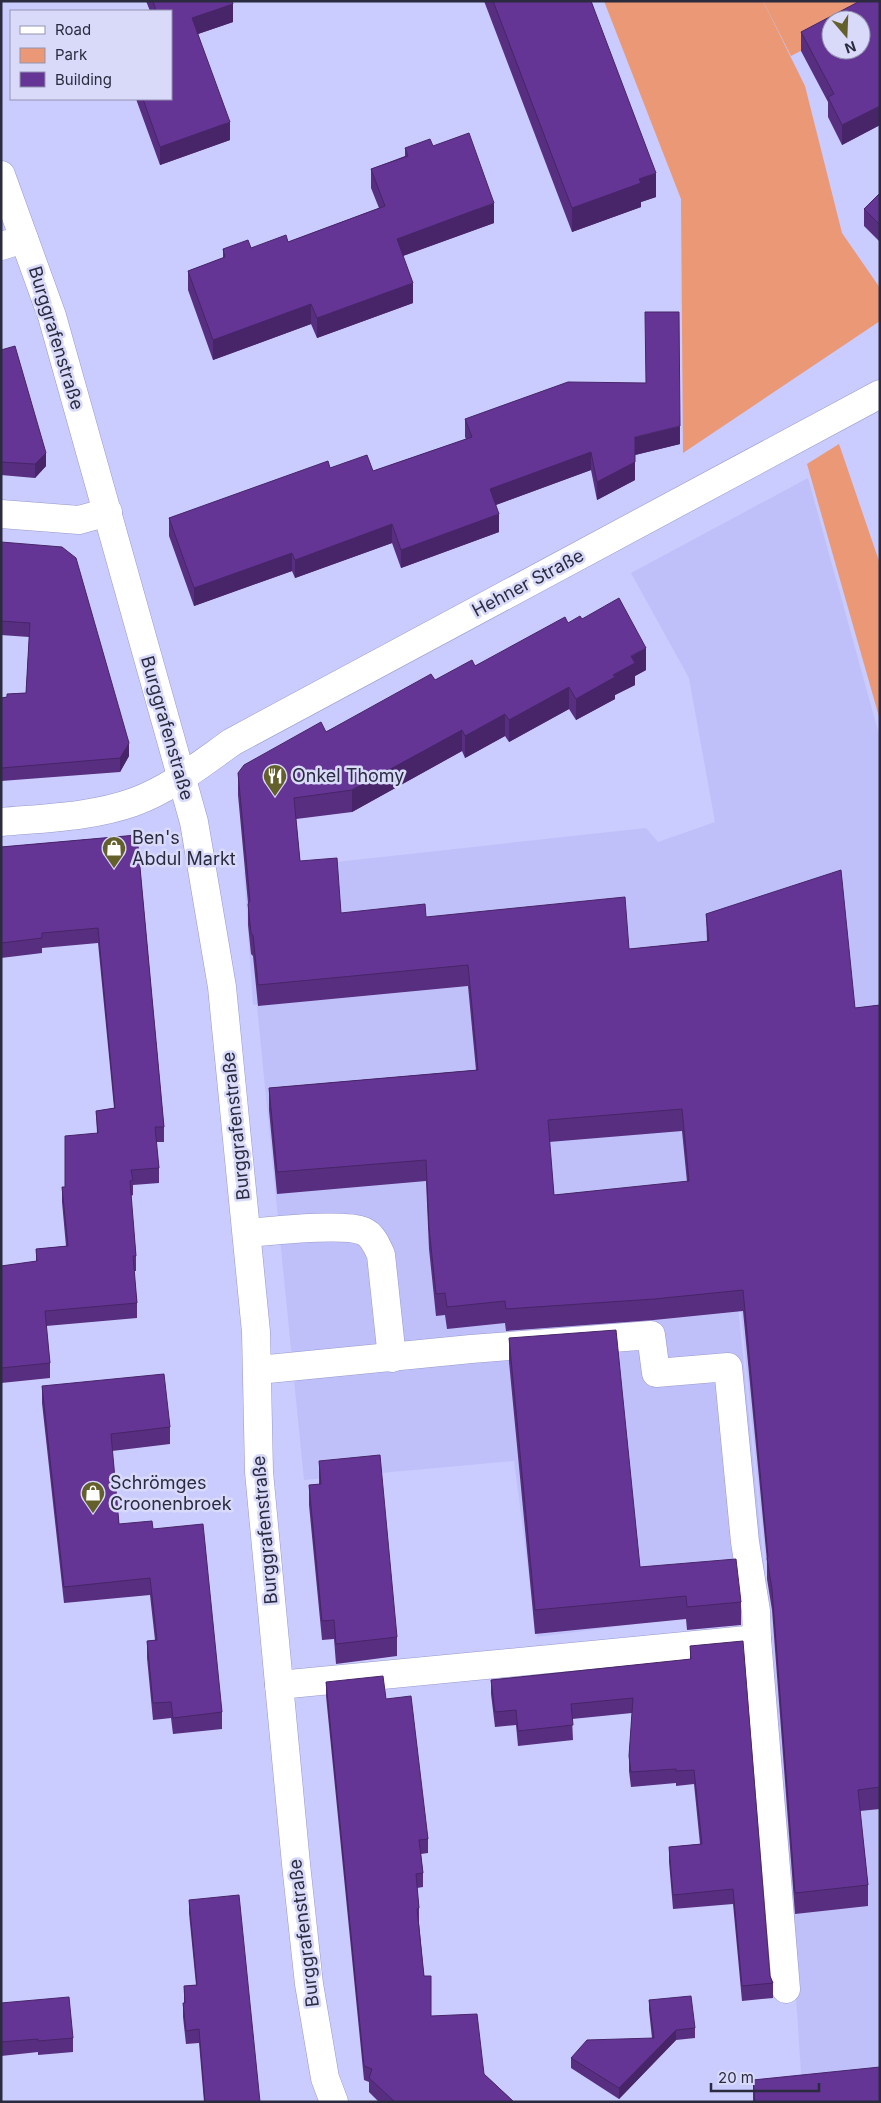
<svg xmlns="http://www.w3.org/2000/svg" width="881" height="2103" font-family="Inter,sans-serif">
  <rect width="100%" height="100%" fill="#cacbfe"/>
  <g fill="#bfc0f9">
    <path d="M808,478L880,738V2102H803L770,1605L706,961L253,1005L244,872L646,828L658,842L715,822L689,678L631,573Z"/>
    <path d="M704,964L768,1607L537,1637L514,1461L304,1480L257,1006Z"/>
  </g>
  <g fill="#ea9875">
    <path d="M604,1H763L805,86L842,233L880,288V321L683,453L681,199Z"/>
    <path d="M763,1H880L831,20V35L791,56Z"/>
    <path d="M839,444L880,564V720L807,464Z"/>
  </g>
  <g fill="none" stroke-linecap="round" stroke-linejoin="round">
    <g stroke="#9899ca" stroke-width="29">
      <g id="minor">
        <path d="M1,175L52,316L194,822L222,987L256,1332L259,1472L296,1864L309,1984L325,2078L334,2102"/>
        <path d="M1,246L24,239"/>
        <path d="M1,514L79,520L108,512"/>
        <path d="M1,822C45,818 92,817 134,802C170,789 201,764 232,742L880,394"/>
        <path d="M247,1233C271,1231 343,1223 363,1231C373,1235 377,1246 381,1255L392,1358"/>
        <path d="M258,1370L471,1349L651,1335L656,1373L728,1367L745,1542L756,1611L757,1639"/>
        <path d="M279,1685L757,1639L786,1989"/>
      </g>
    </g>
    <use href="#minor" stroke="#fff" stroke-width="28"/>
  </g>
  <g fill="#572e80" fill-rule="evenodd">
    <path d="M146,1H232L233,22L198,34L230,140L160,165L136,99H171V11H150Z"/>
    <path d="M484,1H591L656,197L641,202V207L572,232Z"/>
    <path d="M880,1V125L842,145L828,117V102L801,51V32Z"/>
    <path d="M405,148L494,223L403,256L413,303L317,338L311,324L213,360L188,290V271L223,258V249L251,248L288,242L379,208L371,188V169L405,156Z"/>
    <path d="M880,193V242L864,226V209Z"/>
    <path d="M1,350L46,466L35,478L1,475Z"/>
    <path d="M465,419L680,444L635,455V480L597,500L591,470L496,505L499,532L401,568L392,543L295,578L292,571L194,606L169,536V518L330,468L373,471L466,439L465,437Z"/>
    <path d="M1,542L129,756L120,772L1,781V698L7,697V694L26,693L29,637L1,635Z"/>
    <path d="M582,619L646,670L635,676V685L615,695V699L576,720L569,709L509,742L505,736L465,758L462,751L352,812L296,819L300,861L341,913L426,917L629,949L707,941L706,914L855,1008L880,1005V1809L860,1811L868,1885V1906L795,1914L772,1610L767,1579V1561L743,1311L654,1320L506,1331L505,1323L447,1329L445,1315L436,1316L429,1249L426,1181L277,1194L269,1110V1088L476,1070L468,986L258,1006L253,956L251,954L248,925V903L238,795V773L435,680L475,666L568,623ZM682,1131L687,1182L554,1195L549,1142Z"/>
    <path d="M137,835L164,1127V1142H156L159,1168V1183L133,1185V1195L131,1196L136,1256V1271H134L137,1303V1318L46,1326L50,1363V1378L1,1383V1266L36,1262V1249L66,1246L62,1202V1187H65L97,1133L96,1111L114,1108L98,943L42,948V953L1,958V847Z"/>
    <path d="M509,1338L640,1567L741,1602V1625L687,1630L686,1619L535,1634L509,1362Z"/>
    <path d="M42,1386L170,1427V1444L112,1451L119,1524L153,1529L222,1712V1729L173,1734L171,1718L153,1720L147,1658V1641L155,1640L150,1595L64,1603L42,1403Z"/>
    <path d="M319,1461L397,1637V1656L336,1664L334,1639L322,1640L309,1505V1485H319Z"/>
    <path d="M690,1646L770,1976L773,1983V1998L742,2001L733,1904L673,1909L669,1862V1847L700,1844L694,1784L676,1786V1783L631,1787L629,1771V1756L632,1713L572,1719L573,1740L518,1746L516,1725L495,1727L491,1694V1680L690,1660Z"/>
    <path d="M326,1682L386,1699L428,1839V1853L421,1854L423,1873V1887L417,1888L419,1908V1923L424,1976L431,2016L484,2074L514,2102H379L369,2092V2082L364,2080L326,1696Z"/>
    <path d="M189,1900L260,2102H204L199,2043L186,2044L183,2017V2003H184V1986L196,1985L189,1913Z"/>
    <path d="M649,2000L695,2028V2038L676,2040L619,2099L571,2068V2058L652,2038L649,2010Z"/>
    <path d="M1,2003L73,2038V2052L38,2055V2052L1,2056Z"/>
    <path d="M753,2080L880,2102H753Z"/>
  </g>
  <g fill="#472568">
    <path d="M233,4V22L192,36V18Z"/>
    <path d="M880,106V125L842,145V125Z"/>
    <path d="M230,122V140L160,165V147Z"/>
    <path d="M656,173V197L641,202V207L572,232V208L639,179Z"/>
    <path d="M494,203V223L397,258V239Z"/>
    <path d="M413,283V303L317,338V318Z"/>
    <path d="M311,304V324L213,360V340Z"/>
    <path d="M680,426V444L635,455V437Z"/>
    <path d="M591,452V470L490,507V489Z"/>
    <path d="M46,453V466L35,478V464Z"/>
    <path d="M635,462V480L597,500V482Z"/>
    <path d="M499,514V532L401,568V550Z"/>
    <path d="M392,524V543L295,578V560Z"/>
    <path d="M292,553V571L194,606V588Z"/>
    <path d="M646,648V670L635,676V685L615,695V699L576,720V699L613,675L631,656Z"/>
    <path d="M569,687V709L509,742V720Z"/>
    <path d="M505,714V736L465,758V736Z"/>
    <path d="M462,730V751L352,812V790Z"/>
    <path d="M129,743V756L120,772V758Z"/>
    <path d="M676,2030V2040L619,2099V2088Z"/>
  </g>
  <g fill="#653595" stroke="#472568" fill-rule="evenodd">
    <path d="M153,1H232L233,4L192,18L230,122L160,147L143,99H171V11H156Z"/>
    <path d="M493,1H591L656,173L639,179L641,183L572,208Z"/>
    <path d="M860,1H880V106L842,125L828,97L834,94L801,32ZM831,20H861V50H831Z"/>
    <path d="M469,133L494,203L397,239L413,283L317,318L311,304L213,340L188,271L225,257L223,249L248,240L251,248L286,235L288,242L385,206L371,169L408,156L405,148L430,139L433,146Z"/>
    <path d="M880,193V225L864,209Z"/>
    <path d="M645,312H679L680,426L635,437V462L597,482L591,452L490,489L499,514L401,550L392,524L295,560L292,553L194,588L169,518L328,461L330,468L367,455L373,471L472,437L465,419L568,382L646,383Z"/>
    <path d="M15,346L46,453L35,464L1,462V350Z"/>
    <path d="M1,542L62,547L76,558L129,743L120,758L1,768V698L7,697V694L26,693L30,623L1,621Z"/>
    <path d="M619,598L646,648L631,656L635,663L613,675L615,677L576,699L569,687L509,720L505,714L465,736L462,730L352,790L294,798L300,861L337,858L341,913L425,904L426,917L625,897L629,949L709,941L706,914L841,870L855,1008L880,1005V1787L858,1790L868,1885L795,1893L772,1589L767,1558L768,1557L743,1290L654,1299L506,1309L505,1301L447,1307L445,1293L436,1294L429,1228L426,1160L277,1172L269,1088L478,1070L468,965L258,985L253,935L251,933L248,904L250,901L238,773L244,765L321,722L326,732L431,674L435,680L472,660L475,666L565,617L568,623L580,616L582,619ZM682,1109L689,1181L554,1195L548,1120Z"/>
    <path d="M137,835L164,1127H155L159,1168L131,1170L133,1180L130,1181L136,1256H133L137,1303L45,1311L50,1363L1,1368V1266L37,1261L36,1249L68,1246L62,1187H65V1136L98,1133L96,1111L115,1108L98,928L42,933V938L1,943V847Z"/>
    <path d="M616,1330L640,1567L736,1559L741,1602L687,1607L686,1596L535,1610L509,1338Z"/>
    <path d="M164,1374L170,1427L111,1434L119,1524L152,1521L153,1529L203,1524L222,1712L173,1718L171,1702L153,1703L147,1641L157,1640L150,1578L64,1587L42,1386Z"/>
    <path d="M380,1455L397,1637L336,1644L334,1620L322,1621L309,1485L321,1484L319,1461Z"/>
    <path d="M743,1641L770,1976L773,1983L742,1986L733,1889L673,1895L669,1847L702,1844L694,1770L676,1771V1769L631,1772L629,1756L633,1698L571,1704L573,1725L518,1731L516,1710L495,1712L491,1680L691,1659L690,1646Z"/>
    <path d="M383,1676L386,1699L411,1696L428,1839L419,1840L423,1873L416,1874L419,1908L417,1909L424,1976H431V2016L477,2014L484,2074L514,2102H395L369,2078L372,2069L364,2066L326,1682Z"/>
    <path d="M239,1895L260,2102H205L199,2029L186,2031L183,2003H185L184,1986L197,1985L189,1900Z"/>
    <path d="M691,1996L695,2028L676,2030L619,2088L571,2058L587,2040L654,2038L649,2000Z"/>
    <path d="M69,1997L73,2038L38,2041V2039L1,2042V2003Z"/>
    <path d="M880,2067V2102H755L753,2080Z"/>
  </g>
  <defs>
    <g id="restaurant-pin" transform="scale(1.25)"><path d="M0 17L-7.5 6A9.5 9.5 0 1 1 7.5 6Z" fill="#64602c" stroke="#d9dafa"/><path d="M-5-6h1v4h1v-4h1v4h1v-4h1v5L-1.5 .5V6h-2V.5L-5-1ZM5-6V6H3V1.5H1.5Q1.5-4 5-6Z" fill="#fff"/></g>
    <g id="shop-pin" transform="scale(1.25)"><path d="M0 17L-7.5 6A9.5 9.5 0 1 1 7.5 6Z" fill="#64602c" stroke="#d9dafa"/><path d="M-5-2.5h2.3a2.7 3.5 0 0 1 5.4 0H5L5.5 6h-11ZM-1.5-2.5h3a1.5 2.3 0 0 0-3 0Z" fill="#fff"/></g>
  </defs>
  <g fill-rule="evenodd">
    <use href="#restaurant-pin" x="275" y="776"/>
    <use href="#shop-pin" x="114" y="848"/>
    <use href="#shop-pin" x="93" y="1493"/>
  </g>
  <g text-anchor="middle" stroke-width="5" stroke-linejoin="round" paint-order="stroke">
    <g font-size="18" fill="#2b2b3f" stroke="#d9dafa">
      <text transform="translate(56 338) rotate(73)" y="6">Burggrafenstraße</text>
      <text transform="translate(528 583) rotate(-28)" y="6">Hehner Straße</text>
      <text transform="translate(167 728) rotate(74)" y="6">Burggrafenstraße</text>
      <text transform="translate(236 1126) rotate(-96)" y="6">Burggrafenstraße</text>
      <text transform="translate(265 1530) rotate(-95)" y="6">Burggrafenstraße</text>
      <text transform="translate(304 1933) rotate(-97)" y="6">Burggrafenstraße</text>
    </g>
    <g font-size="18" fill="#2b2b3f" stroke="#d9dafa" text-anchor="start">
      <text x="292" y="782">Onkel Thomy</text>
      <text x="132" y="844">Ben's<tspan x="132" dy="21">Abdul Markt</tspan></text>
      <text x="110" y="1489">Schrömges<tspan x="110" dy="21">Croonenbroek</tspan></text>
    </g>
  </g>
  <rect width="881" height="2103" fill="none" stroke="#2b2b3f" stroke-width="5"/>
  <rect x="10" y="10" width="162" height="90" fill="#d9dafa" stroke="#9394af"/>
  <rect x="20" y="26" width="25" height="8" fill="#ffffff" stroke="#9394af"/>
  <text x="55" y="35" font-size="15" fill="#2b2b3f">Road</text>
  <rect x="20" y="48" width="25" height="15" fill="#ea9875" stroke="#9394af"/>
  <text x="55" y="60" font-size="15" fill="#2b2b3f">Park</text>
  <rect x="20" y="72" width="25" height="15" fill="#653595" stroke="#9394af"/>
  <text x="55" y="85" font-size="15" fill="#2b2b3f">Building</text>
  <g transform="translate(846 35) rotate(161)"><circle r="24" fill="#d9dafa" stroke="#9394af"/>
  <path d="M0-4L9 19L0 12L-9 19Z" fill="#64602c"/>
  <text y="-8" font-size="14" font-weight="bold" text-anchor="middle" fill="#2b2b3f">N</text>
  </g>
  <path d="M711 2083v8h108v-8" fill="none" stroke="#2b2b3f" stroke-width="2.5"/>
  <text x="718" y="2083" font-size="15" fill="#2b2b3f" stroke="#d9dafa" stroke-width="4" paint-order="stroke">20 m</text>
</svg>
